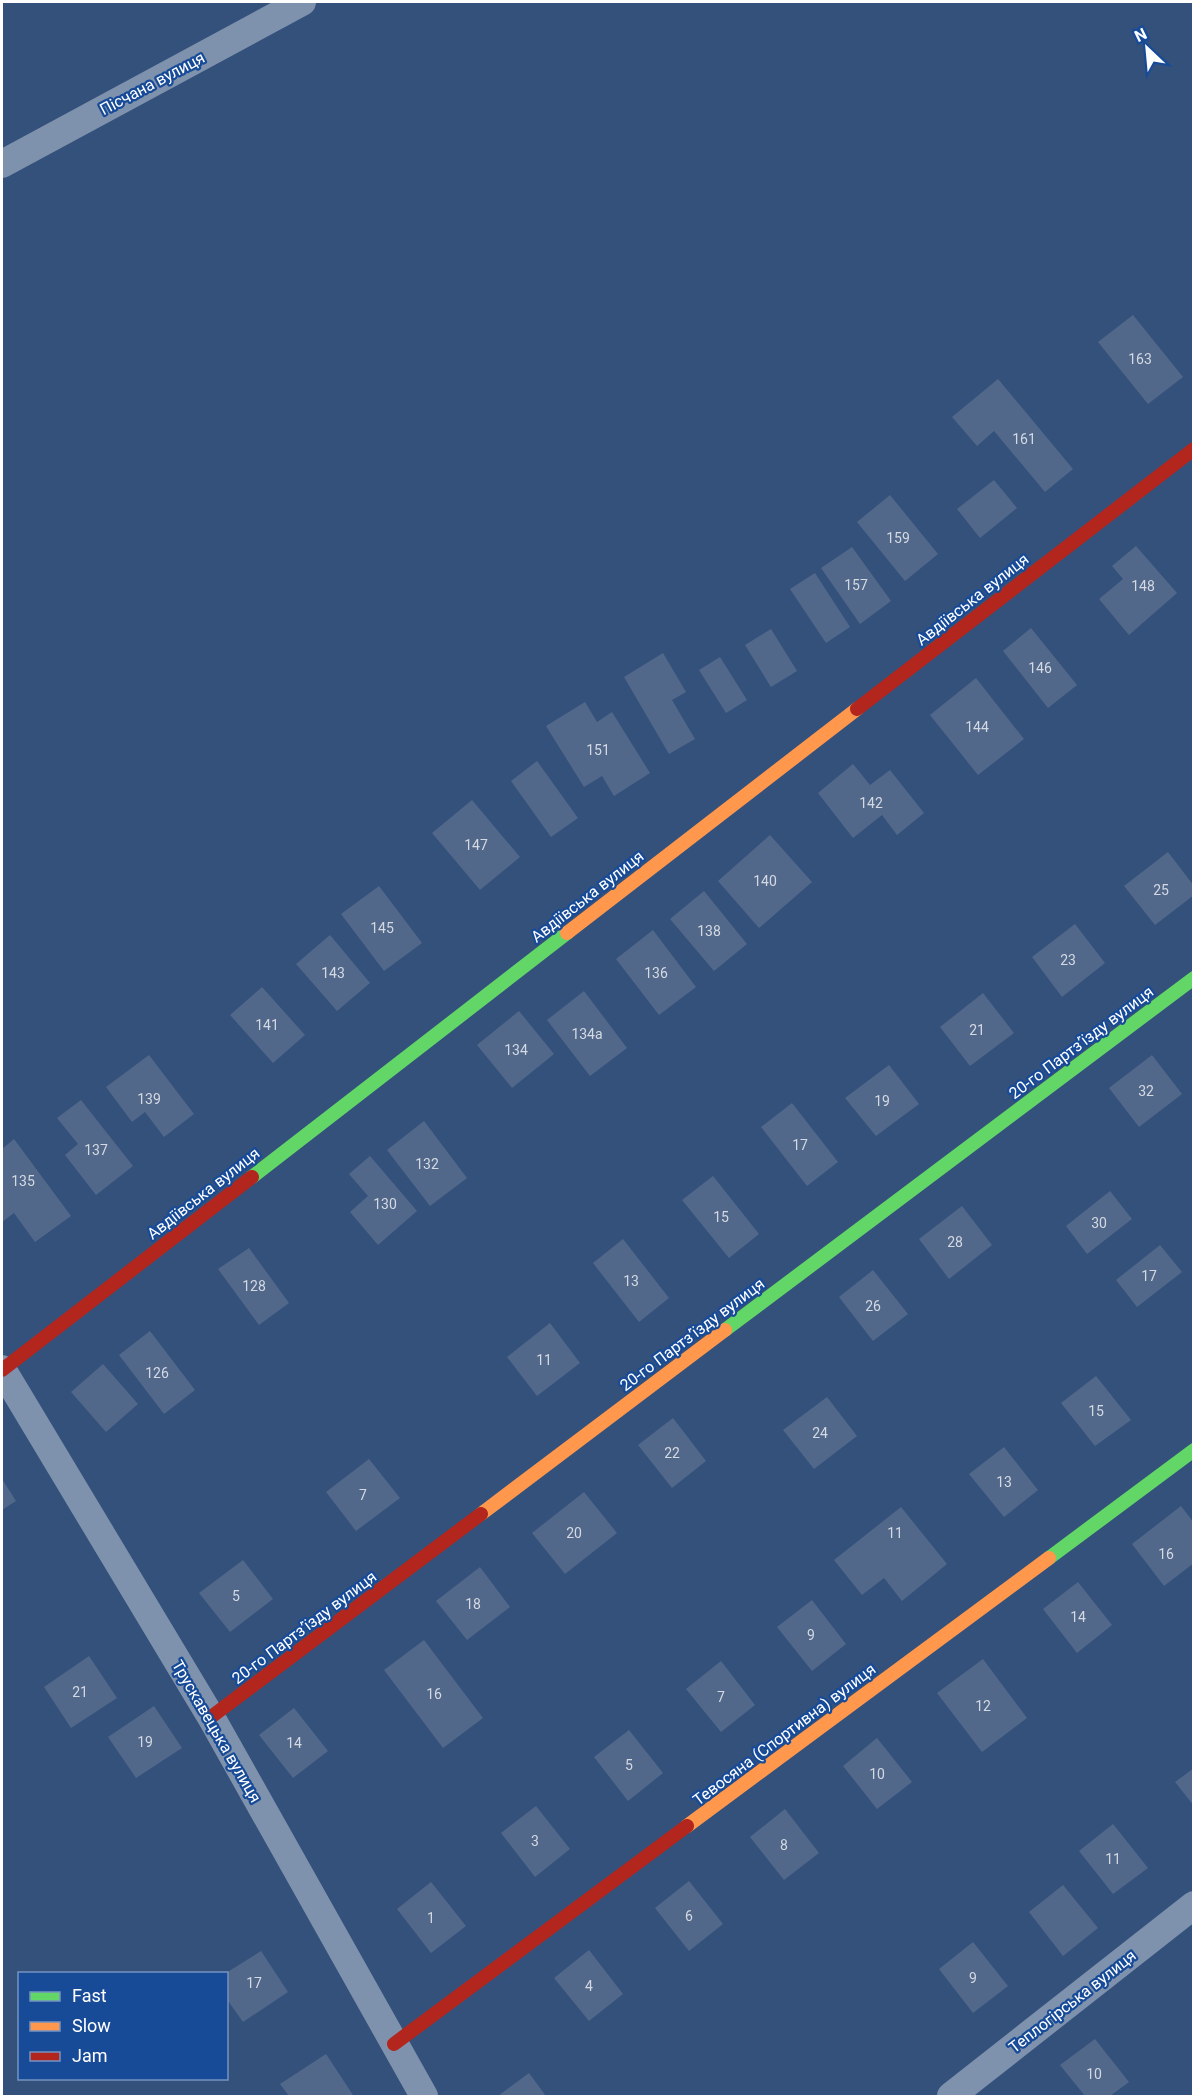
<svg xmlns="http://www.w3.org/2000/svg" width="1195" height="2098" font-family="Roboto,sans-serif">
  <rect width="100%" height="100%" fill="#34517b"/>
  <g fill="#51688a">
    <path d="M1133,315L1183,377L1148,404L1098,342Z"/>
    <path d="M998,379L1073,469L1045,492L994,431L977,446L952,417Z"/>
    <path d="M994,480L1017,508L980,538L957,509Z"/>
    <path d="M890,495L938,554L905,581L857,522Z"/>
    <path d="M1136,546L1177,593L1129,635L1099,599L1123,579L1112,566Z"/>
    <path d="M852,547L891,601L860,624L821,568Z"/>
    <path d="M815,573L850,627L826,643L790,589Z"/>
    <path d="M1031,628L1077,685L1048,708L1003,651Z"/>
    <path d="M771,629L797,671L771,687L745,645Z"/>
    <path d="M663,653L686,692L672,700L695,739L669,754L624,677Z"/>
    <path d="M720,657L747,700L726,713L699,670Z"/>
    <path d="M976,678L1024,739L978,775L930,715Z"/>
    <path d="M585,702L597,722L612,712L650,773L614,796L602,776L584,787L546,726Z"/>
    <path d="M537,761L578,818L551,837L511,781Z"/>
    <path d="M853,764L870,785L890,770L924,813L897,835L882,815L853,838L818,793Z"/>
    <path d="M472,800L520,857L480,890L432,833Z"/>
    <path d="M770,835L812,882L759,928L718,881Z"/>
    <path d="M1168,852L1194,886V895L1155,925L1124,886Z"/>
    <path d="M379,886L422,943L384,971L341,914Z"/>
    <path d="M704,891L747,944L714,971L670,919Z"/>
    <path d="M1075,924L1105,963L1062,997L1032,957Z"/>
    <path d="M653,930L696,987L659,1015L616,959Z"/>
    <path d="M330,935L370,983L337,1011L296,964Z"/>
    <path d="M262,987L305,1035L273,1063L230,1015Z"/>
    <path d="M584,991L627,1048L590,1076L547,1020Z"/>
    <path d="M983,993L1014,1033L970,1066L940,1027Z"/>
    <path d="M519,1011L554,1054L512,1088L477,1045Z"/>
    <path d="M149,1055L194,1114L164,1137L145,1112L132,1122L106,1087Z"/>
    <path d="M1152,1055L1182,1094L1139,1127L1109,1088Z"/>
    <path d="M889,1065L919,1104L876,1136L845,1098Z"/>
    <path d="M81,1100L133,1166L96,1195L65,1155L78,1144L57,1118Z"/>
    <path d="M792,1103L838,1162L807,1186L761,1127Z"/>
    <path d="M424,1121L467,1178L430,1206L387,1150Z"/>
    <path d="M14,1139L71,1216L35,1242L14,1213L2,1222V1149Z"/>
    <path d="M370,1156L417,1211L378,1245L350,1212L368,1196L349,1174Z"/>
    <path d="M713,1176L759,1234L729,1258L682,1200Z"/>
    <path d="M1110,1191L1132,1219L1087,1254L1066,1226Z"/>
    <path d="M962,1206L992,1245L949,1279L919,1239Z"/>
    <path d="M623,1239L669,1298L639,1322L593,1263Z"/>
    <path d="M1160,1245L1182,1272L1137,1307L1116,1280Z"/>
    <path d="M249,1248L289,1303L259,1325L218,1269Z"/>
    <path d="M873,1270L908,1314L873,1341L839,1297Z"/>
    <path d="M550,1323L580,1363L537,1396L507,1357Z"/>
    <path d="M150,1331L195,1390L164,1414L119,1355Z"/>
    <path d="M103,1364L138,1404L106,1432L71,1392Z"/>
    <path d="M1096,1376L1131,1420L1095,1446L1061,1403Z"/>
    <path d="M827,1397L857,1436L814,1469L783,1430Z"/>
    <path d="M673,1418L706,1461L672,1488L638,1445Z"/>
    <path d="M1004,1447L1038,1490L1004,1517L969,1474Z"/>
    <path d="M369,1459L400,1498L356,1531L326,1492Z"/>
    <path d="M2,1479L16,1501L2,1510Z"/>
    <path d="M584,1492L617,1533L565,1574L532,1533Z"/>
    <path d="M1181,1506L1194,1523V1563L1164,1586L1132,1544Z"/>
    <path d="M901,1507L947,1564L902,1601L884,1578L862,1595L834,1560Z"/>
    <path d="M243,1560L273,1599L230,1632L199,1593Z"/>
    <path d="M480,1567L510,1607L467,1640L436,1601Z"/>
    <path d="M1078,1582L1112,1625L1077,1653L1043,1609Z"/>
    <path d="M812,1600L846,1644L812,1671L777,1627Z"/>
    <path d="M424,1640L483,1718L443,1748L384,1670Z"/>
    <path d="M89,1656L117,1698L71,1728L44,1687Z"/>
    <path d="M983,1659L1027,1718L982,1752L937,1693Z"/>
    <path d="M721,1661L755,1705L721,1732L686,1689Z"/>
    <path d="M154,1706L182,1748L136,1778L108,1737Z"/>
    <path d="M294,1708L328,1751L293,1778L259,1735Z"/>
    <path d="M629,1730L663,1773L628,1801L594,1757Z"/>
    <path d="M877,1738L912,1782L877,1809L843,1766Z"/>
    <path d="M1194,1768V1806L1175,1782Z"/>
    <path d="M536,1806L570,1849L535,1877L501,1833Z"/>
    <path d="M785,1809L819,1853L784,1880L750,1837Z"/>
    <path d="M1113,1824L1148,1868L1113,1894L1079,1851Z"/>
    <path d="M689,1881L723,1924L689,1951L655,1908Z"/>
    <path d="M431,1882L466,1926L431,1953L397,1909Z"/>
    <path d="M1063,1885L1098,1928L1063,1956L1029,1912Z"/>
    <path d="M973,1942L1008,1986L973,2013L939,1969Z"/>
    <path d="M589,1950L623,1994L589,2021L554,1978Z"/>
    <path d="M261,1951L288,1992L243,2022L226,1998V1973Z"/>
    <path d="M1095,2039L1129,2082L1110,2096H1085L1060,2065Z"/>
    <path d="M326,2054L353,2095L289,2096L280,2084Z"/>
    <path d="M529,2073L546,2096H498Z"/>
  </g>
  <g fill="none" stroke-linecap="round" stroke-linejoin="round">
    <g stroke="#7e92ad" stroke-width="28">
      <path d="M2,164L302,2"/>
      <path d="M2,1369L211,1717L424,2096"/>
      <path d="M951,2096L1194,1905"/>
    </g>
    <g stroke="#63d668" stroke-width="14">
      <path d="M252,1177L567,933"/>
      <path d="M725,1330L1194,978"/>
      <path d="M1049,1558L1194,1450"/>
    </g>
    <g stroke="#ff974d" stroke-width="14">
      <path d="M567,933L857,709"/>
      <path d="M481,1514L725,1330"/>
      <path d="M687,1826L1049,1558"/>
    </g>
    <g stroke="#b3261e" stroke-width="14">
      <path d="M857,709L1194,449"/>
      <path d="M2,1370L252,1177"/>
      <path d="M211,1717L481,1514"/>
      <path d="M394,2044L687,1826"/>
    </g>
  </g>
  <g text-anchor="middle" stroke-width="4.5" stroke-linejoin="round" paint-order="stroke">
    <g font-size="14" fill="#d4d9e2">
      <text x="1140" y="364">163</text>
      <text x="1024" y="444">161</text>
      <text x="898" y="543">159</text>
      <text x="856" y="590">157</text>
      <text x="1143" y="591">148</text>
      <text x="1040" y="673">146</text>
      <text x="977" y="732">144</text>
      <text x="598" y="755">151</text>
      <text x="871" y="808">142</text>
      <text x="476" y="850">147</text>
      <text x="765" y="886">140</text>
      <text x="1161" y="895">25</text>
      <text x="382" y="933">145</text>
      <text x="709" y="936">138</text>
      <text x="1068" y="965">23</text>
      <text x="333" y="978">143</text>
      <text x="656" y="978">136</text>
      <text x="267" y="1030">141</text>
      <text x="977" y="1035">21</text>
      <text x="587" y="1039">134а</text>
      <text x="516" y="1055">134</text>
      <text x="1146" y="1096">32</text>
      <text x="149" y="1104">139</text>
      <text x="882" y="1106">19</text>
      <text x="800" y="1150">17</text>
      <text x="96" y="1155">137</text>
      <text x="427" y="1169">132</text>
      <text x="23" y="1186">135</text>
      <text x="385" y="1209">130</text>
      <text x="721" y="1222">15</text>
      <text x="1099" y="1228">30</text>
      <text x="955" y="1247">28</text>
      <text x="1149" y="1281">17</text>
      <text x="631" y="1286">13</text>
      <text x="254" y="1291">128</text>
      <text x="873" y="1311">26</text>
      <text x="544" y="1365">11</text>
      <text x="157" y="1378">126</text>
      <text x="1096" y="1416">15</text>
      <text x="820" y="1438">24</text>
      <text x="672" y="1458">22</text>
      <text x="1004" y="1487">13</text>
      <text x="363" y="1500">7</text>
      <text x="574" y="1538">20</text>
      <text x="895" y="1538">11</text>
      <text x="1166" y="1559">16</text>
      <text x="236" y="1601">5</text>
      <text x="473" y="1609">18</text>
      <text x="1078" y="1622">14</text>
      <text x="811" y="1640">9</text>
      <text x="80" y="1697">21</text>
      <text x="434" y="1699">16</text>
      <text x="721" y="1702">7</text>
      <text x="983" y="1711">12</text>
      <text x="145" y="1747">19</text>
      <text x="294" y="1748">14</text>
      <text x="629" y="1770">5</text>
      <text x="877" y="1779">10</text>
      <text x="535" y="1846">3</text>
      <text x="784" y="1850">8</text>
      <text x="1113" y="1864">11</text>
      <text x="689" y="1921">6</text>
      <text x="431" y="1923">1</text>
      <text x="973" y="1983">9</text>
      <text x="254" y="1988">17</text>
      <text x="589" y="1991">4</text>
      <text x="1094" y="2079">10</text>
    </g>
    <g font-size="16" fill="#fff" stroke="#174b98">
      <text transform="translate(152 83) rotate(-28)" y="6">Пiсчана вулиця</text>
      <text transform="translate(972 599) rotate(-38)" y="6">Авдіївська вулиця</text>
      <text transform="translate(587 896) rotate(-38)" y="6">Авдіївська вулиця</text>
      <text transform="translate(1081 1042) rotate(-37)" y="6">20-го Партз’їзду вулиця</text>
      <text transform="translate(203 1193) rotate(-38)" y="6">Авдіївська вулиця</text>
      <text transform="translate(692 1334) rotate(-37)" y="6">20-го Партз’їзду вулиця</text>
      <text transform="translate(304 1627) rotate(-37)" y="6">20-го Партз’їзду вулиця</text>
      <text transform="translate(217 1731) rotate(60)" y="6">Трускавецька вулиця</text>
      <text transform="translate(784 1734) rotate(-37)" y="6">Тевосяна (Спортивна) вулиця</text>
      <text transform="translate(1072 2001) rotate(-38)" y="6">Теплогірська вулиця</text>
    </g>
  </g>
  <rect width="1195" height="2098" fill="none" stroke="#ffffff" stroke-width="6"/>
  <rect x="18" y="1972" width="210" height="108" fill="#174b98" stroke="#7493c1" stroke-width="1.5"/>
  <rect x="30" y="1992" width="30" height="9" fill="#63d668" stroke="#7493c1" stroke-width="1.5"/>
  <text x="72" y="2002" font-size="18" fill="#ffffff">Fast</text>
  <rect x="30" y="2022" width="30" height="9" fill="#ff974d" stroke="#7493c1" stroke-width="1.5"/>
  <text x="72" y="2032" font-size="18" fill="#ffffff">Slow</text>
  <rect x="30" y="2052" width="30" height="9" fill="#b3261e" stroke="#7493c1" stroke-width="1.5"/>
  <text x="72" y="2062" font-size="18" fill="#ffffff">Jam</text>
  <g transform="translate(1147 48) rotate(334)" stroke="#174b98" stroke-width="4.5" paint-order="stroke">
  <path d="M0-4.5L10 22L0 15L-10 22Z" fill="#ffffff"/>
  <text y="-9" font-size="16" font-weight="bold" text-anchor="middle" fill="#ffffff">N</text>
  </g>
</svg>
